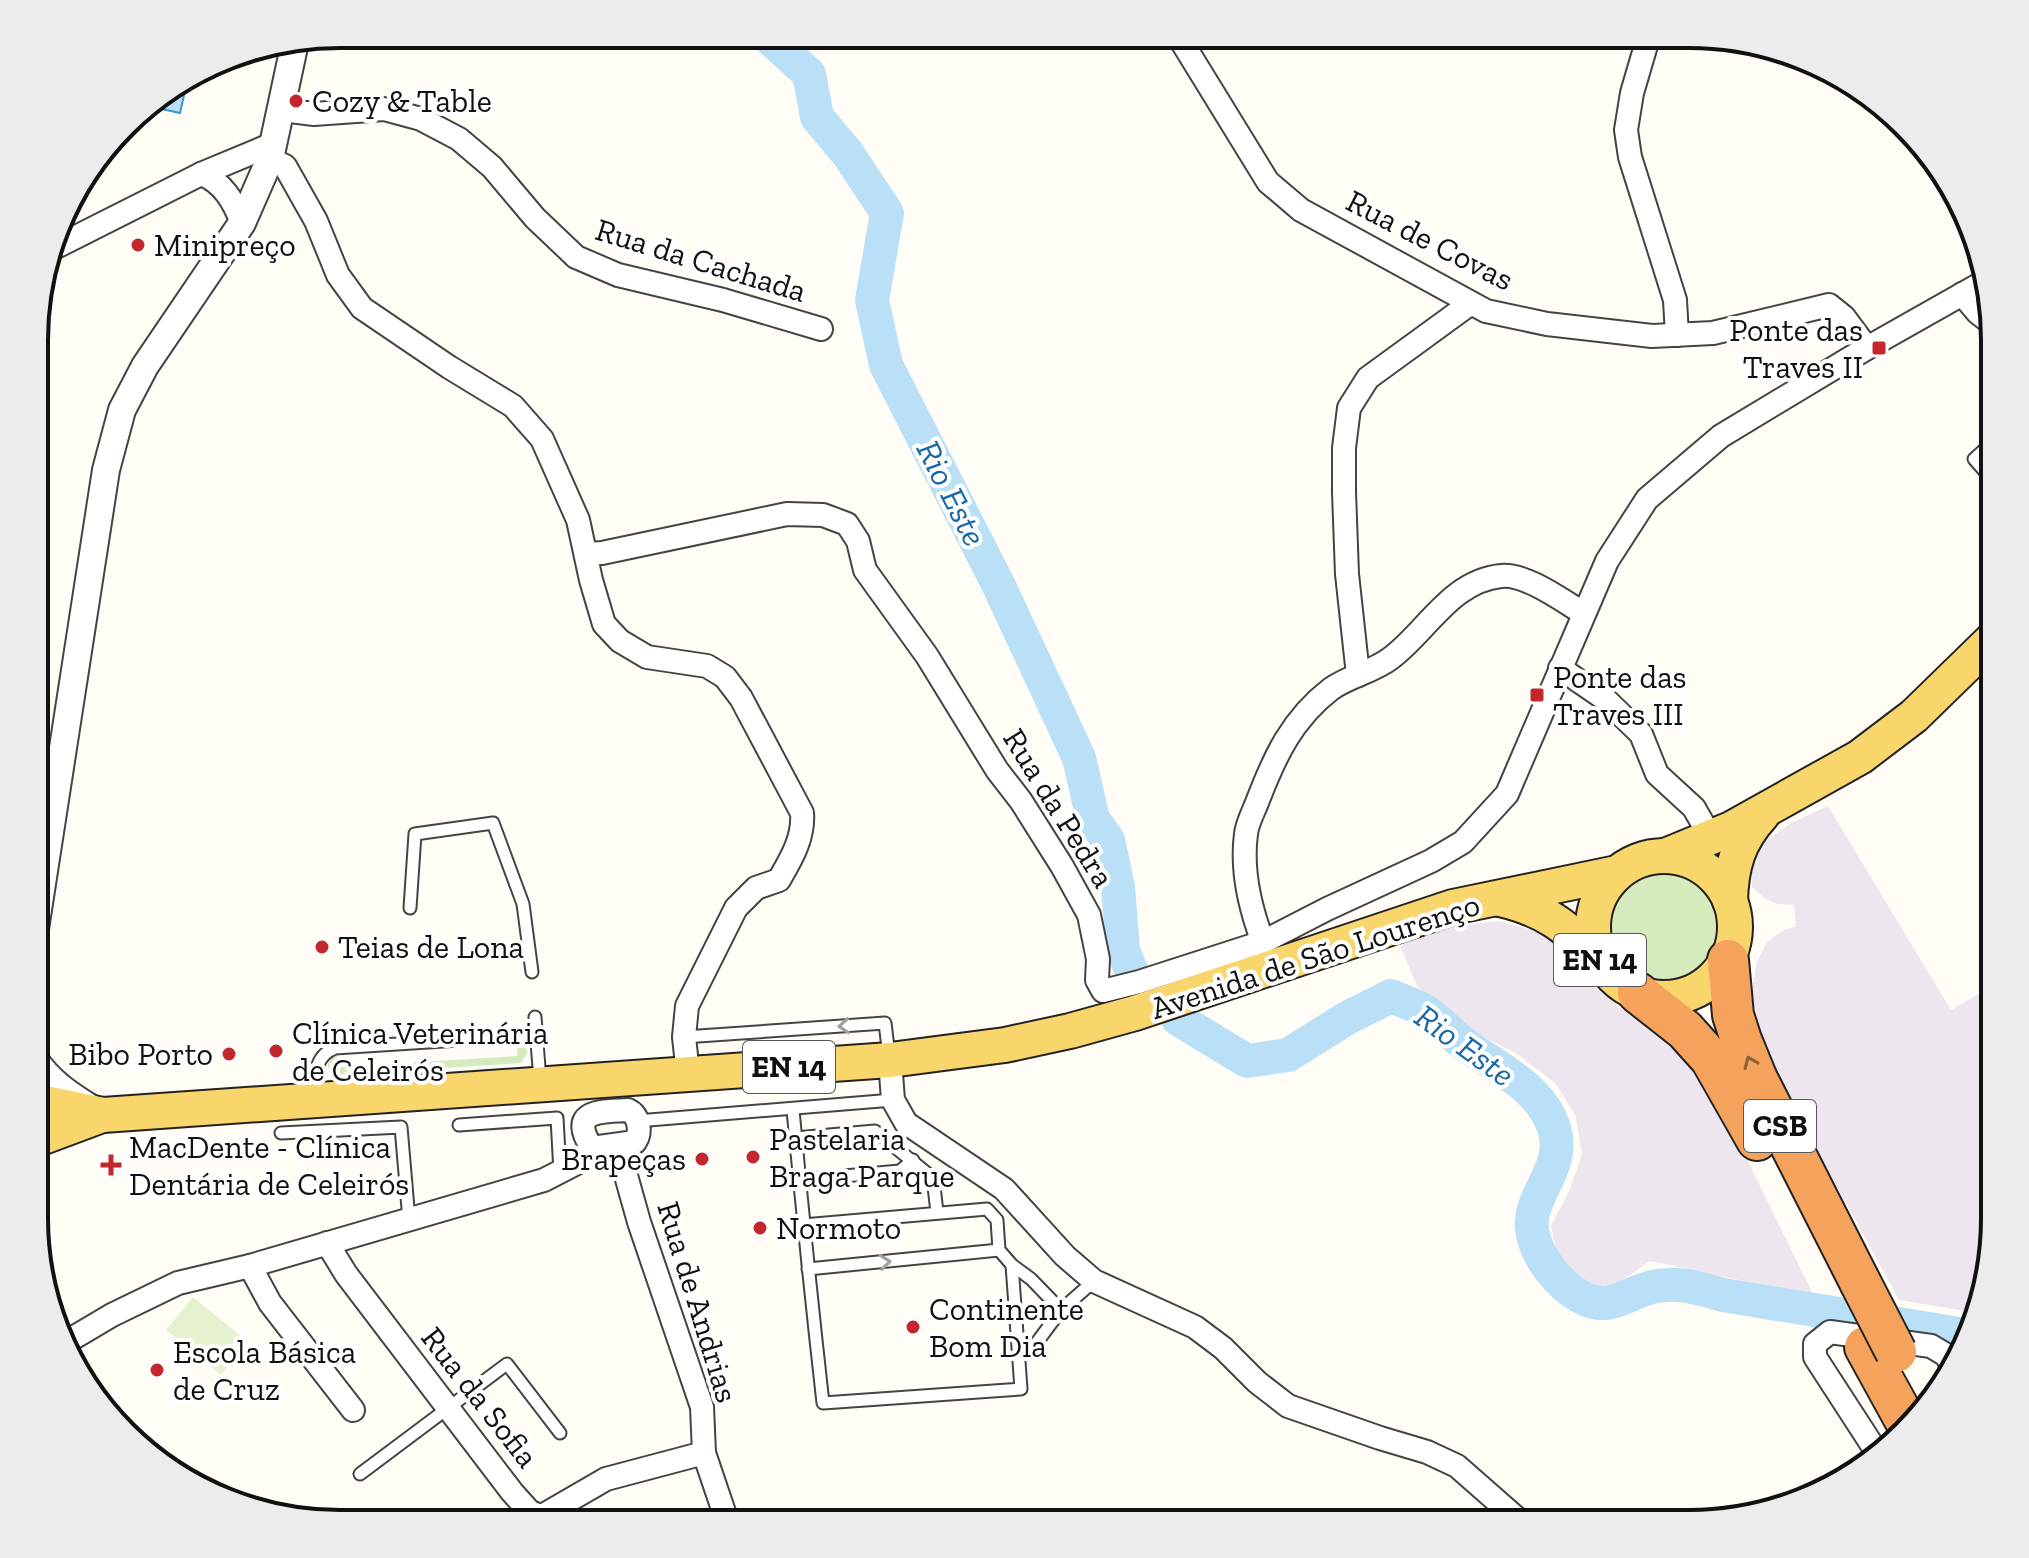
<svg xmlns="http://www.w3.org/2000/svg" width="2029" height="1558" font-family="'Zilla Slab',serif">
  <rect width="100%" height="100%" fill="#fffdf5"/>
  <g fill="#eee6ef">
    <path d="M1828,806L1951,1010L1995,984L1994,1238L1977,1313L1899,1300L1790,1100L1759,1029L1752,990L1757,961L1767,942L1782,931L1796,926L1794,905L1777,904L1764,898L1752,887V862L1763,843L1791,823Z"/>
    <path d="M1499,921L1540,932L1568,949L1588,982L1627,1013L1663,1033L1699,1073L1736,1137L1814,1296L1650,1261L1623,1280L1601,1291L1577,1280L1557,1253L1551,1226L1570,1189L1582,1154L1576,1117L1556,1084L1517,1054L1456,1023L1417,986L1400,946L1443,928Z"/>
  </g>
  <g fill="#d5ebbd">
    <circle cx="1664" cy="927" r="55"/>
    <path d="M517,1044H522L528,1052L521,1063L333,1075L328,1067L329,1059L337,1055L338,1067L517,1056Z"/>
  </g>
  <path fill="#e6f2cf" d="M193,1297L248,1342L221,1375L166,1330Z"/>
  <path fill="#b9e0f7" stroke="#3f96cf" stroke-width="2" d="M187,82L180,113L148,106V104Z"/>
  <g fill="none" stroke-linecap="round" stroke-linejoin="round">
    <g stroke="#b9e0f7" stroke-width="34">
      <path d="M765,34L809,74L817,117L848,154L887,213L872,300L886,365L999,586L1079,758L1093,819L1108,840L1118,887L1123,950L1133,975"/>
      <path d="M1178,1019L1247,1061L1288,1055L1347,1018L1391,996C1402,1001 1415,1005 1425,1011C1440,1020 1452,1036 1467,1046C1498,1068 1541,1088 1554,1128C1564,1160 1543,1181 1534,1209C1523,1242 1555,1284 1583,1298C1610,1312 1627,1293 1652,1287C1676,1281 1700,1288 1723,1295L1971,1336"/>
    </g>
    <g stroke="#444" stroke-width="15">
      <g id="service">
        <path d="M1995,483L1974,459L1995,440"/>
        <path d="M410,908L415,834L493,823L523,904L532,972"/>
        <path d="M535,1017L540,1080"/>
        <path d="M684,1037L885,1023L889,1056"/>
        <path d="M315,1096C315,1076 314,1056 335,1048L537,1035"/>
        <path d="M793,1110C802,1208 812,1306 823,1403L1021,1389L1012,1265L999,1250L997,1220L987,1209L803,1225"/>
        <path d="M637,1121L893,1100"/>
        <path d="M459,1125L557,1118L560,1172"/>
        <path d="M281,1133L401,1127L409,1220"/>
        <path d="M795,1138L875,1131L933,1178L937,1212"/>
        <path d="M799,1180L900,1171L913,1160"/>
        <path d="M1012,1265L1031,1279L1061,1310"/>
        <path d="M808,1269L999,1250"/>
        <path d="M1019,1353L1035,1345L1061,1310L1094,1281"/>
        <path d="M360,1474L507,1364L560,1433"/>
      </g>
    </g>
    <g stroke="#444" stroke-width="26">
      <g id="minor">
        <path d="M1177,34L1268,182L1301,210L1486,311L1547,324L1652,336L1713,333L1829,305L1844,317L1867,348"/>
        <path d="M1649,35L1632,93L1626,130L1630,157L1675,300L1677,335"/>
        <path d="M282,110L314,114L384,109L421,119L459,139L492,167L535,218L576,257L618,275L723,300L821,329"/>
        <path d="M270,159L285,166L316,221L338,275L362,308L449,367L513,406L542,439L578,520L591,580L604,624L620,641L647,657L707,666L725,677L741,698L802,813C804,838 791,859 779,880L756,888L736,908L687,1006L684,1037L688,1074"/>
        <path d="M201,174C223,182 234,202 242,223"/>
        <path d="M54,248L201,174L273,144"/>
        <path d="M1962,294L1977,312L1991,323"/>
        <path d="M586,554L602,553L787,514L823,515L847,524L858,541L865,570L927,656L997,770L1021,801L1062,866L1089,915L1098,959L1097,980L1103,991L1139,982L1263,942L1327,909L1431,861L1463,842L1507,794L1607,561L1647,499L1721,436L1867,348L1982,283"/>
        <path d="M1560,668L1605,699L1641,734L1657,774L1694,808L1711,838"/>
        <path d="M1358,675L1347,574L1344,492V448L1349,408L1368,378L1471,303"/>
        <path d="M1263,942C1250,908 1241,871 1246,834C1247,823 1254,811 1258,800C1275,756 1292,719 1331,689C1349,676 1373,672 1391,658C1427,631 1451,581 1501,576C1525,573 1563,601 1583,613"/>
        <path d="M890,1060L893,1100L906,1123L1004,1189L1065,1256L1094,1281L1195,1327L1223,1348L1257,1382L1288,1406L1380,1438L1427,1452L1457,1466L1523,1524"/>
        <path d="M628,1110C639,1115 642,1132 635,1142L592,1148C567,1110 601,1111 628,1110Z"/>
        <path d="M624,1145L625,1172L639,1222L702,1407L704,1453L728,1524"/>
        <path d="M327,1243L346,1274L512,1492L530,1512L543,1517"/>
        <path d="M250,1266L270,1303L353,1410"/>
        <path d="M63,1344L112,1315L178,1283L250,1266L544,1180L575,1164L592,1148"/>
        <path d="M1876,1451L1815,1357V1344L1830,1332L1931,1346L1946,1355L1952,1366"/>
        <path d="M530,1523L606,1479L704,1453"/>
      </g>
    </g>
    <g stroke="#444" stroke-width="30">
      <g id="tertiary">
        <path d="M35,929L106,470L122,410L145,366L242,223L270,159L295,42"/>
        <path d="M35,1060C49,1081 68,1094 89,1107"/>
      </g>
    </g>
    <g stroke="#222" stroke-width="38">
      <g id="primary">
        <circle cx="1664" cy="927" r="71"/>
        <path d="M1665,856L1731,829L1860,757L1914,716L1995,637"/>
        <path d="M1500,899C1547,910 1565,926 1599,959"/>
        <path d="M1730,901C1731,866 1738,841 1762,815"/>
        <path d="M35,1101L103,1115L890,1060L1005,1045L1070,1031L1135,1013L1453,907L1617,873"/>
        <path d="M35,1140L102,1115"/>
      </g>
    </g>
    <g stroke="#222" stroke-width="44">
      <g id="motorway">
        <path d="M1728,960L1733,1015L1741,1040L1757,1079L1860,1282"/>
        <path d="M1638,993L1685,1030L1711,1059L1757,1140"/>
        <path d="M1865,1347L1909,1427"/>
      </g>
    </g>
    <use href="#service" stroke="#fff" stroke-width="11"/>
    <use href="#minor" stroke="#fff" stroke-width="22"/>
    <use href="#tertiary" stroke="#fff" stroke-width="26"/>
    <use href="#primary" stroke="#f9d66b" stroke-width="34"/>
    <use href="#motorway" stroke="#f5a25d" stroke-width="40"/>
    <g stroke="#222" stroke-width="44" stroke-linecap="butt">
      <path id="motorway-bridge" d="M1860,1282L1896,1352"/>
    </g>
    <use href="#motorway-bridge" stroke="#f5a25d" stroke-width="40"/>
  </g>
  <defs><path id="oneway-chevron" d="M-2-3.5L2.5 0L-2 3.5" fill="none" stroke-width="1.6" stroke-linecap="round" stroke-linejoin="round" transform="scale(2)"/></defs>
  <g stroke="#a0a0a0">
    <use href="#oneway-chevron" transform="translate(844 1026) rotate(176)"/>
    <use href="#oneway-chevron" transform="translate(885 1262) rotate(-6)"/>
  </g>
  <use stroke="#8e613b" href="#oneway-chevron" transform="translate(1750 1062) rotate(-113)"/>
  <g fill="#c4262e" stroke="#fff" stroke-width="3">
    <circle cx="296" cy="101" r="8"/>
    <circle cx="138" cy="245" r="8"/>
    <rect x="1871" y="340" width="16" height="16" rx="4"/>
    <rect x="1529" y="687" width="16" height="16" rx="4"/>
    <circle cx="322" cy="947" r="8"/>
    <circle cx="276" cy="1051" r="8"/>
    <circle cx="229" cy="1054" r="8"/>
    <circle cx="753" cy="1157" r="8"/>
    <circle cx="702" cy="1159" r="8"/>
    <path d="M107 1153h8v8h8v8h-8v8h-8v-8h-8v-8h8z"/>
    <circle cx="760" cy="1228" r="8"/>
    <circle cx="913" cy="1327" r="8"/>
    <circle cx="157" cy="1370" r="8"/>
  </g>
  <g text-anchor="middle" stroke-width="8" stroke-linejoin="round" paint-order="stroke">
    <g fill="#fff" stroke="#585858" stroke-width="2">
      <rect x="1554" y="934" width="92" height="52" rx="6"/>
      <rect x="743" y="1041" width="92" height="52" rx="6"/>
      <rect x="1744" y="1100" width="72" height="52" rx="6"/>
    </g>
    <g font-size="30" font-weight="bold" fill="#111">
      <text x="1600" y="970">EN 14</text>
      <text x="789" y="1077">EN 14</text>
      <text x="1780" y="1136">CSB</text>
    </g>
    <g font-size="32" fill="#111" stroke="#fff" text-anchor="start">
      <text x="312" y="112">Cozy &amp; Table</text>
      <text x="154" y="256">Minipreço</text>
      <text x="1863" y="341" text-anchor="end">Ponte das<tspan x="1863" dy="37">Traves II</tspan></text>
      <text x="1553" y="688">Ponte das<tspan x="1553" dy="37">Traves III</tspan></text>
      <text x="338" y="958">Teias de Lona</text>
      <text x="292" y="1044">Clínica Veterinária<tspan x="292" dy="37">de Celeirós</tspan></text>
      <text x="213" y="1065" text-anchor="end">Bibo Porto</text>
      <text x="769" y="1150">Pastelaria<tspan x="769" dy="37">Braga Parque</tspan></text>
      <text x="129" y="1158">MacDente - Clínica<tspan x="129" dy="37">Dentária de Celeirós</tspan></text>
      <text x="686" y="1170" text-anchor="end">Brapeças</text>
      <text x="776" y="1239">Normoto</text>
      <text x="929" y="1320">Continente<tspan x="929" dy="37">Bom Dia</tspan></text>
      <text x="173" y="1363">Escola Básica<tspan x="173" dy="37">de Cruz</tspan></text>
    </g>
    <g font-size="32" fill="#111" stroke="#fff">
      <text transform="translate(1430 240) rotate(27)" y="11">Rua de Covas</text>
      <text transform="translate(701 260) rotate(17)" y="11">Rua da Cachada</text>
      <text transform="translate(1059 808) rotate(58)" y="11">Rua da Pedra</text>
      <text transform="translate(1315 956) rotate(-18)" y="11">Avenida de São Lourenço</text>
      <text transform="translate(698 1302) rotate(73)" y="11">Rua de Andrias</text>
      <text transform="translate(480 1397) rotate(52)" y="11">Rua da Sofia</text>
    </g>
    <g font-size="34" font-style="italic" fill="#1768a6" stroke="#fff">
      <text transform="translate(952 493) rotate(63)" y="12">Rio Este</text>
      <text transform="translate(1465 1045) rotate(36)" y="12">Rio Este</text>
    </g>
  </g>
  <path d="M0 0H2029V1558H0ZM340 48H1689A292 292 0 0 1 1981 340V1218A292 292 0 0 1 1689 1510H340A292 292 0 0 1 48 1218V340A292 292 0 0 1 340 48Z" fill="#ececec" fill-rule="evenodd"/>
  <path fill="none" stroke="#111" stroke-width="4" d="M340 48H1689A292 292 0 0 1 1981 340V1218A292 292 0 0 1 1689 1510H340A292 292 0 0 1 48 1218V340A292 292 0 0 1 340 48Z"/>
</svg>
